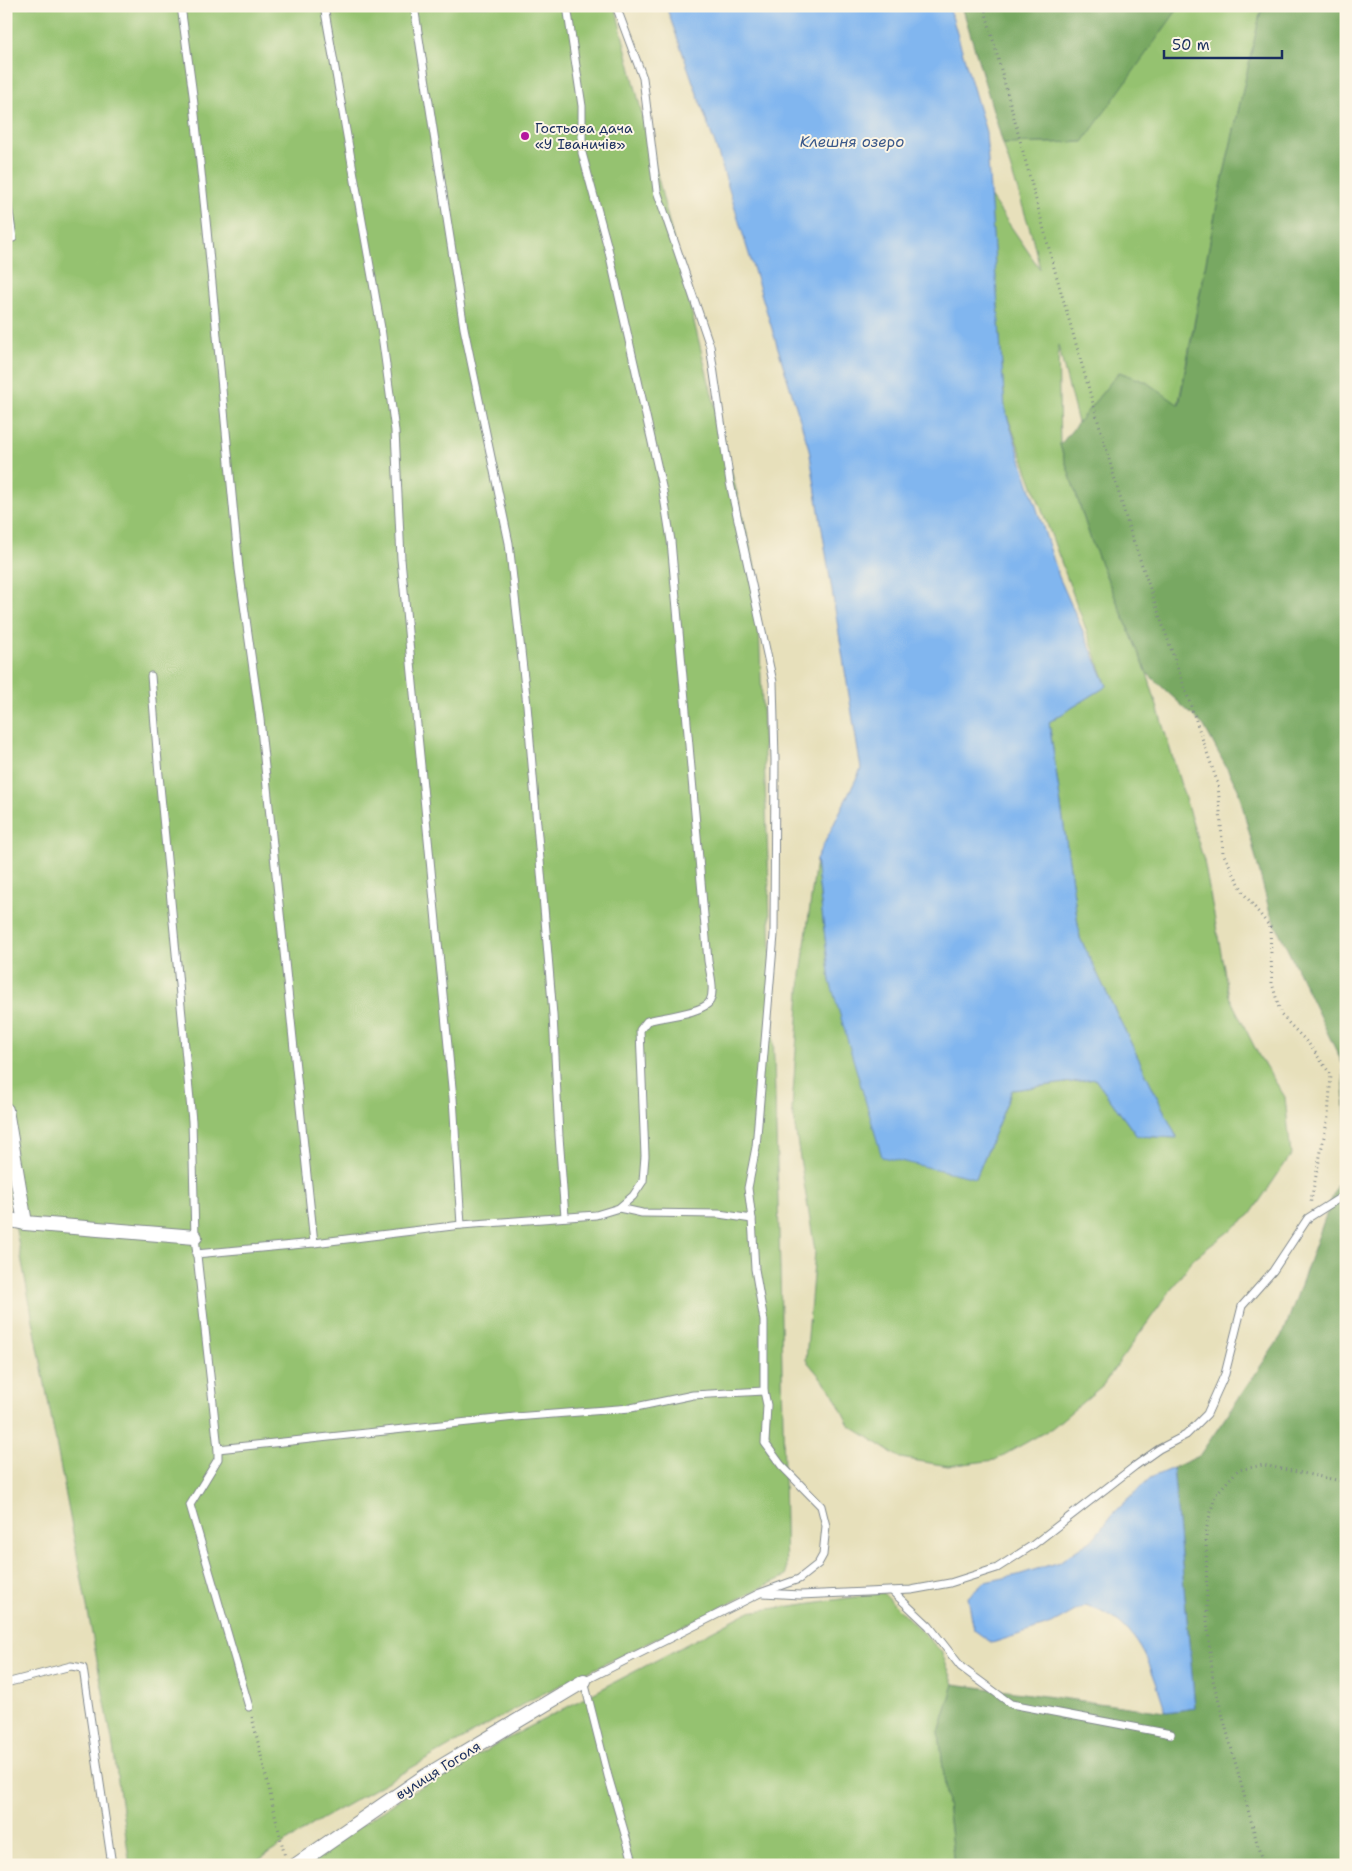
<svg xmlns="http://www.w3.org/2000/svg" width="1352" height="1871" font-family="'Shantell Sans',sans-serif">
  <rect width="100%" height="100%" fill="#fcf5e5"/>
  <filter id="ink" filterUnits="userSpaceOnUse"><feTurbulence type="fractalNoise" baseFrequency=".02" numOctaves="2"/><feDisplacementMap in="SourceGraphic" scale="10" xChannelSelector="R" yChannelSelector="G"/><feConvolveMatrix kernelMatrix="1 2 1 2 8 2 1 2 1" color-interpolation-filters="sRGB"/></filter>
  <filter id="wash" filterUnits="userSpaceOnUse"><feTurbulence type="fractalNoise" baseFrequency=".0096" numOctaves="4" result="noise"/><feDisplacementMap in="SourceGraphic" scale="20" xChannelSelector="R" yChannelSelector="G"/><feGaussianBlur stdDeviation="1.12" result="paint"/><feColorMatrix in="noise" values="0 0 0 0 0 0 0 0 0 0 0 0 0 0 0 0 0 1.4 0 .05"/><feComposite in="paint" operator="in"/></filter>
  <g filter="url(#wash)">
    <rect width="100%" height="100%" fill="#e7e0bb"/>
    <g fill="#95c270" stroke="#587867">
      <path d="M6,6H615L757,574L769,887L780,1268L786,1576L534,1698L320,1820L251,1865H130L112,1740L12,1209L6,1170Z"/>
      <path d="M1174,6H1262L1217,205L1178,406L1146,382L1119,372L1078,423L1058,345L1060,445L1091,540L1147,673L1204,861L1229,996L1259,1056L1285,1097L1291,1155L1250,1215L1193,1259L1103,1385L1052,1428L995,1460L948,1466L900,1458L849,1425L831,1390L806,1360L815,1251L792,1109L801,975L816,860L830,981L976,1178L1012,1090L1095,1079L1137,1136L1177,1138L1080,938L1049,722L1107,686L1005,410L990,196L1040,269L1032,236L1003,144L1083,142Z"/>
      <path d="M883,1593L941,1651L954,1684L939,1732L954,1865H302L404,1796L516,1734L748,1612Z"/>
    </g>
    <g fill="#78a862" stroke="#4a6c60">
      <path d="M962,6H1180L1083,142L1003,144Z"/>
      <path d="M1262,6H1346V1137L1343,1065L1270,913L1238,789L1204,726L1147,673L1091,540L1060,445L1119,372L1146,382L1179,405L1217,205Z"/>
      <path d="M1346,1159V1865H954L939,1732L954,1684L1166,1712L1195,1708L1173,1468L1199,1456L1284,1332Z"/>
    </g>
    <g fill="#81b6ef" stroke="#4e72a6">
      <path d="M666,6H949L986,132L1005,410L1059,577L1107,686L1049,722L1080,938L1177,1138L1137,1136L1095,1079L1012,1090L976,1178L882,1157L830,981L816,860L861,769L809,449L716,147Z"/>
      <path d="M1173,1468L1195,1708L1166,1712C1155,1680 1147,1646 1120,1623C1111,1615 1097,1610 1086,1605L1052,1624L992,1643L974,1630L968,1597L985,1582L1018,1575L1059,1562L1092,1540L1114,1513L1150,1478Z"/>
    </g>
  </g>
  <g filter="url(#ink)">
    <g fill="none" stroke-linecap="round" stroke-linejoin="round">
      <g stroke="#81888c" stroke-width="9">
        <g id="service">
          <path d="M181,6L193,95L207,230L239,569L260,719L314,1243"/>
          <path d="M324,6L381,328L395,431L401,559L453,1098L461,1225"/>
          <path d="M414,6L464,328L509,543L527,705L553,1015L559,1136L565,1217"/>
          <path d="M616,6L643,78L657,191L710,346L730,483L773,682L775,760L774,935L756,1147L748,1188L752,1219L755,1269L764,1321V1391L767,1405L765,1443L781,1465L821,1506L826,1526L823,1555L818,1564L799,1579L760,1593L584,1681L608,1776L634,1865"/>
          <path d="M6,192L13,238"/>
          <path d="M151,676L159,775L192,1121L195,1237L218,1449V1459L190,1505L249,1707"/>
          <path d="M619,1208L642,1213L719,1214L752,1219"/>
          <path d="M196,1254L314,1243L461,1225L596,1215L619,1208L633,1196L643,1181L645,1156L640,1030L647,1021C661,1017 704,1013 710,1001C715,990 710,973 708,961L671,541L663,491L608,248L582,153V106L567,6"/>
          <path d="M218,1449L515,1417L631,1408L693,1395L764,1391"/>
          <path d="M892,1591L929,1626L961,1667L1011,1704L1171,1734"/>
          <path d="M763,1593L800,1595L911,1590L950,1583L997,1568L1033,1545L1135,1466L1159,1449L1186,1435L1207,1414L1225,1374L1242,1306L1273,1271L1308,1218L1346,1194"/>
          <path d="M6,1683L71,1666L83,1668L112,1865"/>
        </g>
      </g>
      <g stroke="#81888c" stroke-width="16">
        <g id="minor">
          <path d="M6,1110L25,1223"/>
          <path d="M6,1219L25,1223L195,1237"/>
          <path d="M296,1865L424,1777L584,1681"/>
        </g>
      </g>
      <g stroke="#81888c" stroke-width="3" stroke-dasharray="1 4" stroke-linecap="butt">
        <path d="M984,6L1055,271L1128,525L1218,784L1223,853L1245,895L1270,927L1272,983L1281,1015L1309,1044L1331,1075L1328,1117L1310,1205"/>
        <path d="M252,1717L285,1857"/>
        <path d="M1263,1865L1213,1680L1207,1620L1206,1531L1215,1495L1238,1470L1263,1465L1341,1481L1346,1485"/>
      </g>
      <use href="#service" stroke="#fff" stroke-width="7"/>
      <use href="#minor" stroke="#fff" stroke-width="14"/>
    </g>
  </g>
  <circle fill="#b5179e" stroke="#fcf5e5" stroke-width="2" cx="525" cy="136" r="5"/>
  <g text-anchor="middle" stroke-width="4" stroke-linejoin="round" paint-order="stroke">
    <g font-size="14" fill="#1b2f5e" stroke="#fcf5e5" text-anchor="start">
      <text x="535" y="133">Гостьова дача<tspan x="535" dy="16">«У Іваничів»</tspan></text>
    </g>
    <g font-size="14" fill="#1b2f5e" stroke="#fcf5e5">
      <text transform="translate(438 1770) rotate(-32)" y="5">вулиця Гоголя</text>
    </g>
    <g font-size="15" font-style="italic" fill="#3a588a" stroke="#fcf5e5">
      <text x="852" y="147">Клешня озеро</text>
    </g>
  </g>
  <rect width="1352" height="1871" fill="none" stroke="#fcf5e5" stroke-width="25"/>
  <path d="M1164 50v8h118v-8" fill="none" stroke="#1b2f5e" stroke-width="2.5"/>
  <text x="1172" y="50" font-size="15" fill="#1b2f5e" stroke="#fcf5e5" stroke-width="4" paint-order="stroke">50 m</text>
</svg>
